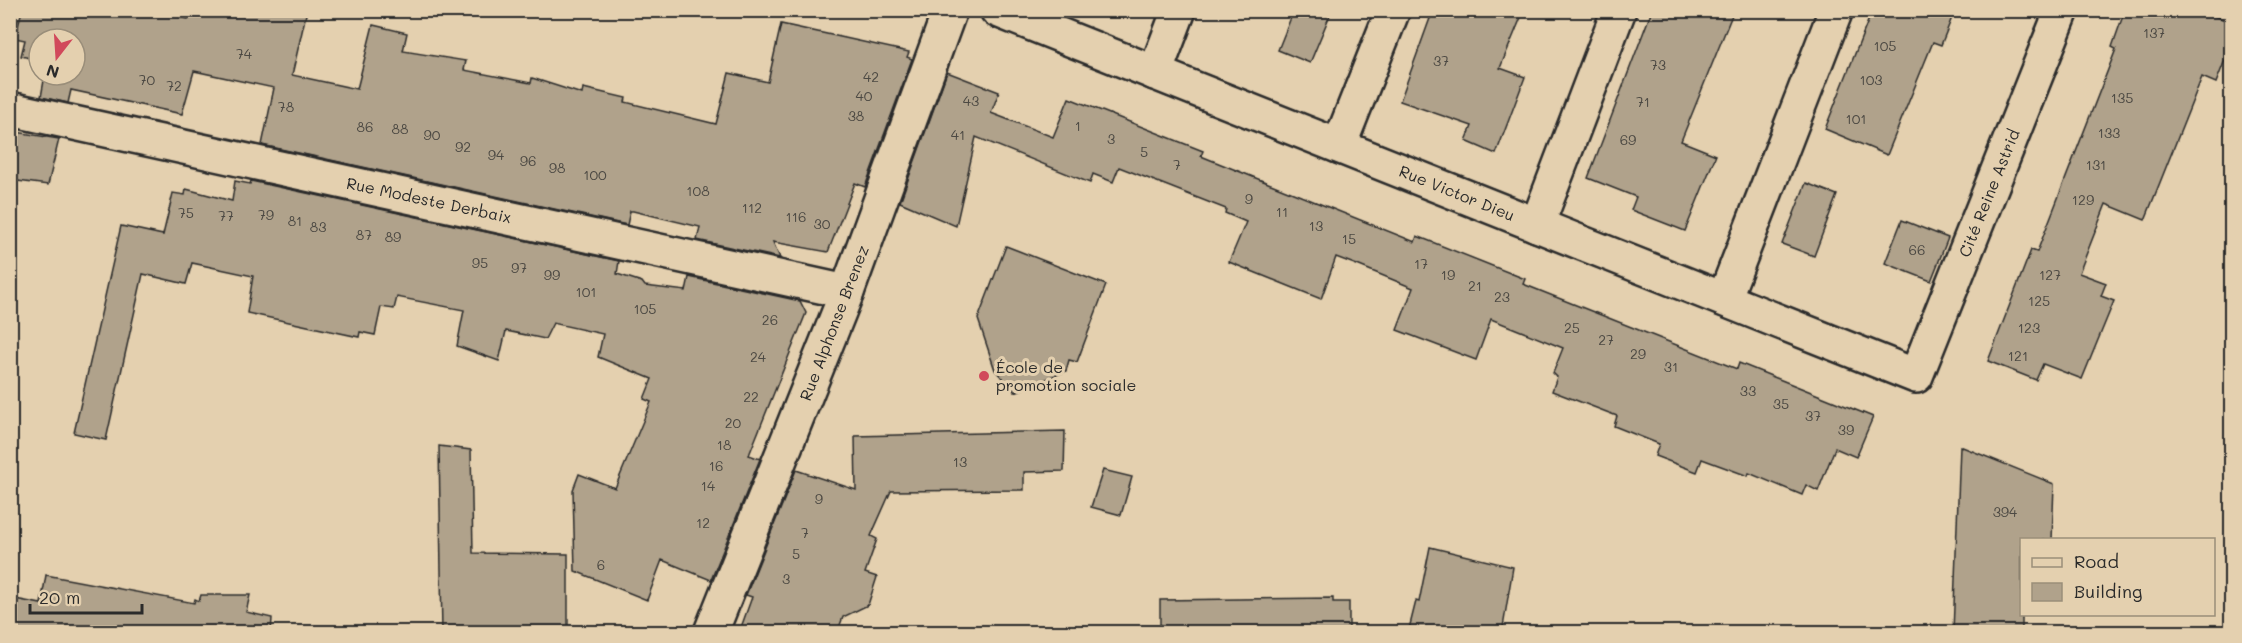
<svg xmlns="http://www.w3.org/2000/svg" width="2242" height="643" font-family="Mali,sans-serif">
  <rect width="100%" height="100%" fill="#e4d0af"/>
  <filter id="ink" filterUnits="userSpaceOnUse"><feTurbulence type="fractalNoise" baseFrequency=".0167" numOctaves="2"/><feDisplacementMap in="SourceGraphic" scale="12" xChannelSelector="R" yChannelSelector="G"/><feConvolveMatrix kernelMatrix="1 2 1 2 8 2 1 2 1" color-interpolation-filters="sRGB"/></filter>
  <g filter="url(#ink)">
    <g fill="#b0a28b" stroke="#2b2b2b" stroke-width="1.5">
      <path d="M22,10H143L188,19L189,17L195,18L197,10H307L292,75L357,89L373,25L407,33L403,51L466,61L464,70L531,83L532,78L582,94L583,88L626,98L625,102L716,124L729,73L768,82L781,24L909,52L907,57L912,59L865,187L855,183L828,252L773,242L780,258L697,240L700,227L633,211H630L627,225L262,145L274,88L194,71L182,114L71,90L68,103L41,97L45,75H75V39H39V60L21,56L25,40L15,38Z"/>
      <path d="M1294,10H1332L1310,63L1278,50Z"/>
      <path d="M1433,10H1524L1500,68L1525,77L1496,154L1466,141L1472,126L1400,101Z"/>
      <path d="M1652,10H1734L1681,141L1716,155L1685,231L1631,210L1636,197L1588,178Z"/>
      <path d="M1858,10H1955L1941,45L1933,42L1887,155L1825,129L1870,16Z"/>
      <path d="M2125,10H2209L2210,15L2232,22V42L2216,83L2202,77L2145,220L2106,204L2079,273L2106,283L2101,296L2114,301L2082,379L2043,364L2036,380L1988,361L2031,250L2037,252L2116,49L2112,47Z"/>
      <path d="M947,72L999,92L991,113L1053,137L1069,98L1203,151L1201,156L1415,242L1417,236L1525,279L1523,284L1737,369L1739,363L1873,417L1856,457L1835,448L1818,491L1806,485L1802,495L1749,473L1748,476L1702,459L1697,472L1655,456L1659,444L1614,426L1617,416L1552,391L1557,377L1553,373L1563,348L1491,319L1476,360L1397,330L1413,288L1357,265L1336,257L1321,299L1229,262L1246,222L1225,213L1226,209L1119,167L1113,182L1093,174L1090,183L976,137L956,226L900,202Z"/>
      <path d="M10,131L59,139L48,185L10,180Z"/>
      <path d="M235,181L250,184L251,181L619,261L617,274L642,282L645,286L686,291L689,277L800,301L806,313L749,455L760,459L711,580L662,560L647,600L575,571L573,490L579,474L615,488L651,402L644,399L652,379L598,357L603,334L553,323L545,339L506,331L499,361L457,346L464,310L397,297L394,309L381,307L375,335L360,332L359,337L247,313L253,276L192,263L186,284L143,274L106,440L74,433L121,226L163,235L173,193L185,195L186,189L232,201Z"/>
      <path d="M1806,183L1837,195L1814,256L1782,244Z"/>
      <path d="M1902,220L1948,238L1931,281L1885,263Z"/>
      <path d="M1006,246L1106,285L1077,362L1069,360L1066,371L1015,392L995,370L978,319Z"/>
      <path d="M1065,431L1064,471L1024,472V490L891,491L871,536L877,539L865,573L877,577L868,605L843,617L837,633H739L752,597L746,595L796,470L856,490L855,436Z"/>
      <path d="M439,446L471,450L473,553L568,554V633H442Z"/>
      <path d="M1960,446L2054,484L2052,540H2022V633H1953Z"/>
      <path d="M1103,470L1132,477L1121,515L1091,507Z"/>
      <path d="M1430,547L1513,567L1502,633H1408L1416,601L1419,602Z"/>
      <path d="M46,575L194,603L195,599L199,601L201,595H250L246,612L272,618L271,633H10V598L41,604Z"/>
      <path d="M1333,598V602H1349V633H1160V600Z"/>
    </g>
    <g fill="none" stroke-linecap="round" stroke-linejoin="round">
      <g stroke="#2b2b2b" stroke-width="38">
        <g id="minor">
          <path d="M997,10L1916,376L2062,10"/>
          <path d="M1155,73L1179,10"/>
          <path d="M10,109L847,292"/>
          <path d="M1339,146L1393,10"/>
          <path d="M1537,225L1619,10"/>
          <path d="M1724,299L1836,10"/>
          <path d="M711,632L847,292L950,10"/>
        </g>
      </g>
      <use href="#minor" stroke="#e4d0af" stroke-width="33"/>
    </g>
  </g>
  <circle fill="#d1495b" stroke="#e4d0af" stroke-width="2" cx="984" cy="376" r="6"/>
  <g text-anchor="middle" stroke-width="6" stroke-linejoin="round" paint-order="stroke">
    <g font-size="14" fill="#4c4943">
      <text x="2154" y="38">137</text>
      <text x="1885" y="51">105</text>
      <text x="244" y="59">74</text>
      <text x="1441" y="66">37</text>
      <text x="1658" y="70">73</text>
      <text x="871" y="82">42</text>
      <text x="147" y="85">70</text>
      <text x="1871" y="85">103</text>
      <text x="174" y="91">72</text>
      <text x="864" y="101">40</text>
      <text x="2122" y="103">135</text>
      <text x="971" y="106">43</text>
      <text x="1643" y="107">71</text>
      <text x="286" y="112">78</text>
      <text x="856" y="121">38</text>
      <text x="1856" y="124">101</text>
      <text x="1078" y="131">1</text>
      <text x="365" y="132">86</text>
      <text x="400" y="134">88</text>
      <text x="2109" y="138">133</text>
      <text x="432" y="140">90</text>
      <text x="958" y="140">41</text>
      <text x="1111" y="144">3</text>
      <text x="1628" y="145">69</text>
      <text x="463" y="152">92</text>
      <text x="1144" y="157">5</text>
      <text x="496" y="160">94</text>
      <text x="528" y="166">96</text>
      <text x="1177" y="170">7</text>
      <text x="2096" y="170">131</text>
      <text x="557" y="173">98</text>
      <text x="595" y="180">100</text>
      <text x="698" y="196">108</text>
      <text x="1249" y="204">9</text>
      <text x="2083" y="205">129</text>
      <text x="752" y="213">112</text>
      <text x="1282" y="217">11</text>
      <text x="186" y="218">75</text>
      <text x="266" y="220">79</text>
      <text x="226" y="221">77</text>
      <text x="796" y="222">116</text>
      <text x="295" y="226">81</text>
      <text x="822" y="229">30</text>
      <text x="1316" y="231">13</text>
      <text x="318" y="232">83</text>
      <text x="364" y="240">87</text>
      <text x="393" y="242">89</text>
      <text x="1349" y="244">15</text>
      <text x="1917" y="255">66</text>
      <text x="480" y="268">95</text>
      <text x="1421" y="269">17</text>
      <text x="519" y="273">97</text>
      <text x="552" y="280">99</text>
      <text x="1448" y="280">19</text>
      <text x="2050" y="280">127</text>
      <text x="1475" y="291">21</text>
      <text x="586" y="297">101</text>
      <text x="1502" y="302">23</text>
      <text x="2039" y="306">125</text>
      <text x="645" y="314">105</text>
      <text x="770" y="325">26</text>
      <text x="1572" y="333">25</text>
      <text x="2029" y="333">123</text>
      <text x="1606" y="345">27</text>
      <text x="1638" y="359">29</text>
      <text x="2018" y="361">121</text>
      <text x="758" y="362">24</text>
      <text x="1671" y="372">31</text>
      <text x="1748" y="396">33</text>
      <text x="751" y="402">22</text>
      <text x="1781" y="409">35</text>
      <text x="1813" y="421">37</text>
      <text x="733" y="428">20</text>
      <text x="1846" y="435">39</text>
      <text x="724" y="450">18</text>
      <text x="960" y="467">13</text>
      <text x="716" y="471">16</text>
      <text x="708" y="491">14</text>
      <text x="819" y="504">9</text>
      <text x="2005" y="517">394</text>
      <text x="703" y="528">12</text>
      <text x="805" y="538">7</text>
      <text x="796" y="559">5</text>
      <text x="601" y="570">6</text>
      <text x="786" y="584">3</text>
    </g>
    <g font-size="16" fill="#2b2b2b" stroke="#e4d0af">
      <text transform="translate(1457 193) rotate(22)" y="6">Rue Victor Dieu</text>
      <text transform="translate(1989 193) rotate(-68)" y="6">Cité Reine Astrid</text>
      <text transform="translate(429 200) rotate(12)" y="6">Rue Modeste Derbaix</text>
      <text transform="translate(834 323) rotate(-69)" y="6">Rue Alphonse Brenez</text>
    </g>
    <g font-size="16" fill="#2b2b2b" stroke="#e4d0af" text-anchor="start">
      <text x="996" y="373">École de<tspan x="996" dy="18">promotion sociale</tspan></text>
    </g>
  </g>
  <rect width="2242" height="643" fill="none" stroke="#e4d0af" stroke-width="36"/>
  <rect x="18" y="18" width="2206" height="607" fill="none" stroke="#2b2b2b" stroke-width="2" filter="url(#ink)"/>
  <rect x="2020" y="538" width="195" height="78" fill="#e4d0af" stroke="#9a8e7a" stroke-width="1.5"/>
  <rect x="2032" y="558" width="30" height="9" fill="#e4d0af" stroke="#9a8e7a" stroke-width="1.5"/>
  <text x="2074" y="568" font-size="18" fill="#2b2b2b">Road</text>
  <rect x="2032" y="583" width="30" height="18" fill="#b0a28b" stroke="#9a8e7a" stroke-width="1.5"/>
  <text x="2074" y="598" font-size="18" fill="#2b2b2b">Building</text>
  <g transform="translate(57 57) rotate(197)"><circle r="28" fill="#e4d0af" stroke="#9a8e7a" stroke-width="1.5"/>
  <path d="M0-4.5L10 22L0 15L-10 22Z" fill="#d1495b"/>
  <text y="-9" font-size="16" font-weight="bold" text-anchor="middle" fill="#2b2b2b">N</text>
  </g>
  <path d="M30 604v9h112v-9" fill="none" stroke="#2b2b2b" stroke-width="3"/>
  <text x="39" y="604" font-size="18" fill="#2b2b2b" stroke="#e4d0af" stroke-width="4.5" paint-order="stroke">20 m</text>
</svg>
